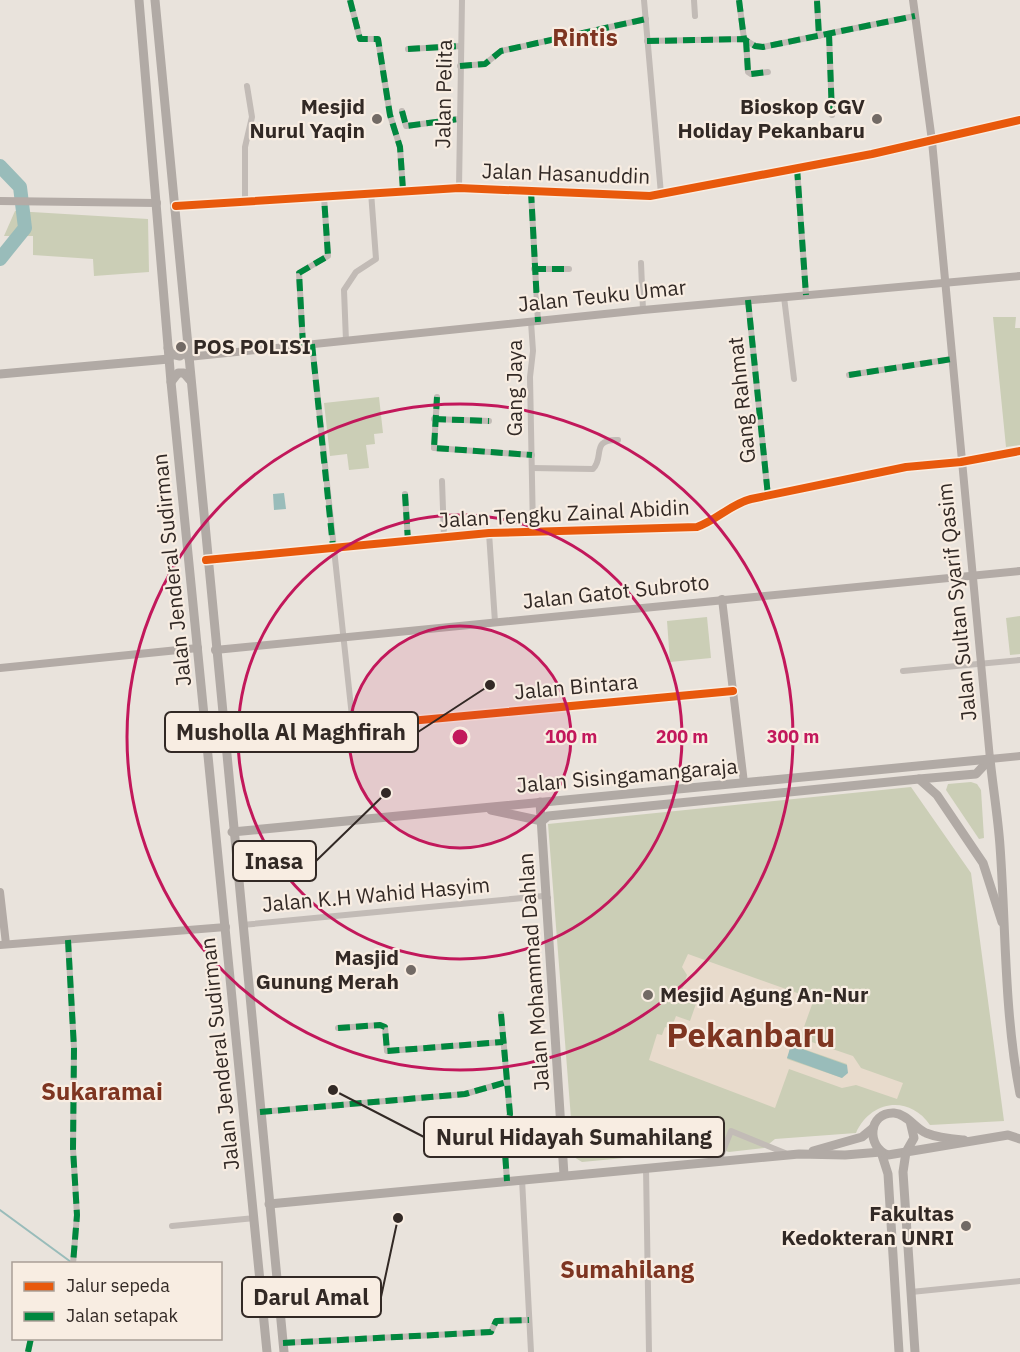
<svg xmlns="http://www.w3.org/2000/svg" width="1020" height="1352" font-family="'IBM Plex Sans',sans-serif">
  <rect width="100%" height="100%" fill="#e9e3dc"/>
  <g fill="#cbceb6">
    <path d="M15,211L148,219L149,272L94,276L93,259L33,255V236H4Z"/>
    <path d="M993,317H1016L1015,328H1020V445L1006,447Z"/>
    <path d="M379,397L383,433L374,434L375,444L366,445L369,468L349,470L347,454L330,456L324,403Z"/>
    <path d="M1020,616V654L1010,655L1006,618Z"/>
    <path d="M707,617L711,658L670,662L667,621Z"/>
    <path d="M971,782L977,784L981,790L984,838L979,839L946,790L948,784Z"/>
    <path d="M911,787L971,873L1004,1121L930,1125C909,1095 871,1100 856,1133L775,1139L764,1148L729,1152L719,1149L582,1162L574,1157L548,824Z"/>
  </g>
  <path fill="#e8dbcc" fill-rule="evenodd" d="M688,954L814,999L800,1038L853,1056L861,1068L903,1083L897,1099L856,1085L842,1088L789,1069L775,1108L649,1060L657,1034L662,1035L665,1027L671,1029L676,1016L690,1021L697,1001L684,996L686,992L682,991L687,975L682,967ZM792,1045L847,1064L842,1078L787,1059Z"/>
  <g fill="#99bcba">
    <path d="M284,493L286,509L274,510L273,494Z"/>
    <path d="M791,1045L847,1065L848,1073L842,1078L787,1058Z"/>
  </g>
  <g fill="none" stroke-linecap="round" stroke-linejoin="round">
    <path stroke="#99bcba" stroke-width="2" d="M0,1210L71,1262"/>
    <path stroke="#99bcba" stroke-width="14" d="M0,166L20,187L25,228L0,259"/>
    <g stroke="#c2bbb6" stroke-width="6">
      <path d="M350,0L360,39H378L390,115L400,147L403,190"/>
      <path d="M644,0L661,194"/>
      <path d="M694,0L695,16"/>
      <path d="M739,0L744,39"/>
      <path d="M817,1L819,36"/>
      <path d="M829,34L832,115"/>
      <path d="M746,40L748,72L751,74L768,72"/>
      <path d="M647,41L744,39L755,46L763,47L915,16"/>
      <path d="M408,49L461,46"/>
      <path d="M460,66L485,64L501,51L646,19"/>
      <path d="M402,111L406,126L459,119"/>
      <path d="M797,168L806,295"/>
      <path d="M459,188L462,0"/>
      <path d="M531,191L538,322"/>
      <path d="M245,203V147L252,117L247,86"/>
      <path d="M641,263L643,310"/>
      <path d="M534,269H569"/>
      <path d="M784,297L794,379"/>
      <path d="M748,300L768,496"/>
      <path d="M531,322L533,351L530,377L533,531"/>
      <path d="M346,341L344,290L356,272L376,259L371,192"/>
      <path d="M312,344L353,726"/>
      <path d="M303,345L299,273L328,256L324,197"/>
      <path d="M849,375L952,359"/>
      <path d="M437,397L434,448L532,455"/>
      <path d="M434,419L489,421"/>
      <path d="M532,468L593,469C605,457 590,439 618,440"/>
      <path d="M442,481L444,537"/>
      <path d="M405,494L408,541"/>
      <path d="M489,533L495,622"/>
      <path d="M903,671L1020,660"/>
      <path d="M280,733L733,691"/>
      <path d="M242,925C343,916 442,905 543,896L548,898"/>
      <path d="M68,940L74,1048L73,1149L77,1215L73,1264"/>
      <path d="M501,1014L510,1114L504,1138L507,1181"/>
      <path d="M338,1028L380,1025L385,1027L387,1051L503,1042"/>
      <path d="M260,1112L465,1094L507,1082"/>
      <path d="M719,1161L731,1131L785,1153"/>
      <path d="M646,1168L649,1352"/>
      <path d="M522,1179L531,1352"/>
      <path d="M172,1226L255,1218"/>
      <path d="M911,1292L1020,1281"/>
      <path d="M283,1343L491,1332L496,1321L529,1320"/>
      <path d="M28,1352L31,1338"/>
    </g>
    <g stroke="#b3aba6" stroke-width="8">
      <path d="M913,0L932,141L990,759L1020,756"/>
      <path d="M0,201L157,203"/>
      <path d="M176,206L459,188L650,196L872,154L1020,120"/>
      <path d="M188,357L643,310L1020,276"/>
      <path d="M206,560L489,533L697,527C717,520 731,504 751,499L906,467L961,462L1020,451"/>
      <path d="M722,599L744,783"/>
      <path d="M215,650L1020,571"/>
      <path d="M0,668L198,648"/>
      <path d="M0,892L6,944"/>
      <path d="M0,945L226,927"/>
    </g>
    <g stroke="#b1aaa5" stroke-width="9">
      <path d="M139,0L171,382L267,1352"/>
      <path d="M155,0C198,451 239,902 284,1352"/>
      <path d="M168,348L171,354L180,356L185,352L187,346"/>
      <path d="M0,374L169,359"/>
      <path d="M171,382L178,373H184L190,380"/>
      <path d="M990,759C993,788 998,817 1000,846C1006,928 1004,1012 1020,1094"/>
      <path d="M919,779L976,774L990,759"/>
      <path d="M540,802L564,1175"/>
      <path d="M491,810L542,821L548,816L919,779L937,795L983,863L1002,922"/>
      <path d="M232,832L990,759"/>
      <path d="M910,1121L914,1138L906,1152L888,1155C866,1147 868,1112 894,1113C907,1114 915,1128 926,1133C938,1138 952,1139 964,1140"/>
      <path d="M813,1151L862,1137L873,1128"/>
      <path d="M881,1152L888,1174L899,1352"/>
      <path d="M906,1152L903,1172L915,1352"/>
      <path d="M906,1152L1008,1135L1020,1139"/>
      <path d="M269,1204L799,1154L845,1155L881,1152"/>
    </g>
    <g stroke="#00873e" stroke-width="6" stroke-dasharray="12 6" stroke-linecap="butt">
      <path d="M350,0L360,39H378L390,115L400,147L403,190"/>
      <path d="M739,0L744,39"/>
      <path d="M817,1L819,36"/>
      <path d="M829,34L832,115"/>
      <path d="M746,40L748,72L751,74L768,72"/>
      <path d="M647,41L744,39L755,46L763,47L915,16"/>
      <path d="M408,49L461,46"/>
      <path d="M460,66L485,64L501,51L646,19"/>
      <path d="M402,111L406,126L459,119"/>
      <path d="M797,168L806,295"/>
      <path d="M531,191L538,322"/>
      <path d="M534,269H569"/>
      <path d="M748,300L768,496"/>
      <path d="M312,344L333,547"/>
      <path d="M303,345L299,273L328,256L324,197"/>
      <path d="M849,375L952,359"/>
      <path d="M437,397L434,448L532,455"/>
      <path d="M434,419L489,421"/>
      <path d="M405,494L408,541"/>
      <path d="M68,940L74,1048L73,1149L77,1215L73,1264"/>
      <path d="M501,1014L510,1114L504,1138L507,1181"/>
      <path d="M338,1028L380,1025L385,1027L387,1051L503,1042"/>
      <path d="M260,1112L465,1094L507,1082"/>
      <path d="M283,1343L491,1332L496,1321L529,1320"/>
      <path d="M28,1352L31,1338"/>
    </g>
    <g stroke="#f8ede2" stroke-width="11">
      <g id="cycleway">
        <path d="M176,206L459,188L650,196L872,154L1020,120"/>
        <path d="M206,560L489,533L697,527C717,520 731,504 751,499L906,467L961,462L1020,451"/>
        <path d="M280,733L733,691"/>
      </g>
    </g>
    <use href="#cycleway" stroke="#e8590c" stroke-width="8"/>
  </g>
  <circle cx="460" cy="737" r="111" fill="#c2185b" fill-opacity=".12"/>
  <g fill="none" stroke="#c2185b" stroke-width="3">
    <circle cx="460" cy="737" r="111"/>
    <circle cx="460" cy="737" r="222"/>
    <circle cx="460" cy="737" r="333"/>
  </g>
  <g fill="#726a65" stroke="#f8ede2" stroke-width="2">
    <circle cx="377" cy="119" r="6"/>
    <circle cx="877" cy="119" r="6"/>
    <circle cx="181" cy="347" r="6"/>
    <circle cx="411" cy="970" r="6"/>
    <circle cx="648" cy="995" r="6"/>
    <circle cx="966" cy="1226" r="6"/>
  </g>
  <g text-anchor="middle" stroke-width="4.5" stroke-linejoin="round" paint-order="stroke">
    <g font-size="21" fill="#322925" stroke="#f8ede2">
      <text transform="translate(444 94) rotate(-89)" y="7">Jalan Pelita</text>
      <text transform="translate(566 174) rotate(2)" y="7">Jalan Hasanuddin</text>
      <text transform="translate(602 296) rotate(-6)" y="7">Jalan Teuku Umar</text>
      <text transform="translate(515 388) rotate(-90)" y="7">Gang Jaya</text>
      <text transform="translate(742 400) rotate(-96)" y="7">Gang Rahmat</text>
      <text transform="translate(564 514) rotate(-3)" y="7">Jalan Tengku Zainal Abidin</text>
      <text transform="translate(172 570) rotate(-96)" y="7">Jalan Jenderal Sudirman</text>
      <text transform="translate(616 592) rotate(-6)" y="7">Jalan Gatot Subroto</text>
      <text transform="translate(957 602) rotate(-96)" y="7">Jalan Sultan Syarif Qasim</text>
      <text transform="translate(576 687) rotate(-5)" y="7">Jalan Bintara</text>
      <text transform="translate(627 776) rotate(-5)" y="7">Jalan Sisingamangaraja</text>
      <text transform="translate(376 895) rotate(-5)" y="7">Jalan K.H Wahid Hasyim</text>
      <text transform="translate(534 972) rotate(-94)" y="7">Jalan Mohammad Dahlan</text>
      <text transform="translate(220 1054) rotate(-96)" y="7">Jalan Jenderal Sudirman</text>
    </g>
    <g font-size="21" font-weight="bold" fill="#322925" stroke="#f8ede2" text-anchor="end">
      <text x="365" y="114">Mesjid<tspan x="365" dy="24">Nurul Yaqin</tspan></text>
      <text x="865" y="114">Bioskop CGV<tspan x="865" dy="24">Holiday Pekanbaru</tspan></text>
      <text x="193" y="354" text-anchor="start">POS POLISI</text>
      <text x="399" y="965">Masjid<tspan x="399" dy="24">Gunung Merah</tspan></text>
      <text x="660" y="1002" text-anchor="start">Mesjid Agung An-Nur</text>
      <text x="954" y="1221">Fakultas<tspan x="954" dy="24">Kedokteran UNRI</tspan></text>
    </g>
    <g font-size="24" font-weight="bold" fill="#7e3521" stroke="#f8ede2">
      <text x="585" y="46">Rintis</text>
      <text x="102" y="1100">Sukaramai</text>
      <text x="627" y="1278">Sumahilang</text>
    </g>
    <g font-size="33" font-weight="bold" fill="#7e3521" stroke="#f8ede2">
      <text x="751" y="1047">Pekanbaru</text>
    </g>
  </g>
  <circle cx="460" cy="737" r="9" fill="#c2185b" stroke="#f8ede2" stroke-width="3"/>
  <g font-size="18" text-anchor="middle" font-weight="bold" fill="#c2185b" stroke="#f8ede2" stroke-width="4.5" stroke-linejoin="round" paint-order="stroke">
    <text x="571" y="743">100 m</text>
    <text x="682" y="743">200 m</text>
    <text x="793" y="743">300 m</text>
  </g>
  <path fill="none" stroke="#322925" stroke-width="2" d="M490 685L418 732M386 793L316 861M333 1090L424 1137M398 1218L381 1297"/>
  <g fill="#322925" stroke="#f8ede2" stroke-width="2">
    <circle cx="490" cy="685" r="6"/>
    <circle cx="386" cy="793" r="6"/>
    <circle cx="333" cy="1090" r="6"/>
    <circle cx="398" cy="1218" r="6"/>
  </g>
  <g fill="#f8ede2" stroke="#322925" stroke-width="2">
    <rect x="165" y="712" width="253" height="40" rx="6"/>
    <rect x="233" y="841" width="83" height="40" rx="6"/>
    <rect x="424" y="1117" width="300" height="40" rx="6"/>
    <rect x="242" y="1277" width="139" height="40" rx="6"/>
  </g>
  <g font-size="22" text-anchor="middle" font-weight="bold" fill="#322925">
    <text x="291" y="740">Musholla Al Maghfirah</text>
    <text x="274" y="869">Inasa</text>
    <text x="574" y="1145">Nurul Hidayah Sumahilang</text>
    <text x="311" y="1305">Darul Amal</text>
  </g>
  <rect x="12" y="1262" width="210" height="78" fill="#f8ede2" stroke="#a99f96" stroke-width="1.5"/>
  <rect x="24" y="1282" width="30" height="9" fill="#e8590c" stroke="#a99f96" stroke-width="1.5"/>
  <text x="66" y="1292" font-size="18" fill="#322925">Jalur sepeda</text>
  <rect x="24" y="1312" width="30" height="9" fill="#00873e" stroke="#a99f96" stroke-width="1.5"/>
  <text x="66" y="1322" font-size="18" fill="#322925">Jalan setapak</text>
</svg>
